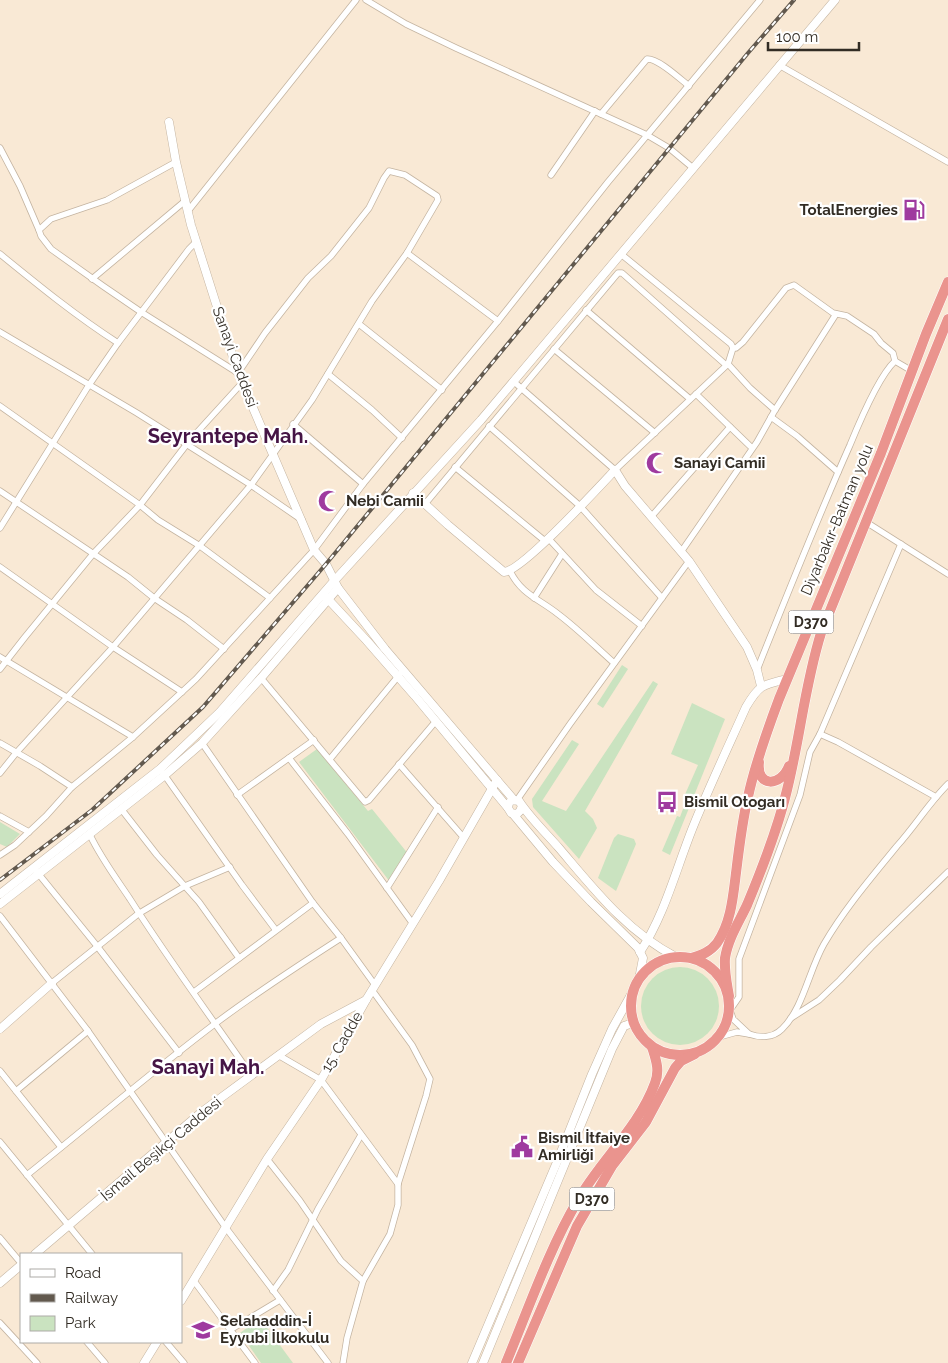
<svg xmlns="http://www.w3.org/2000/svg" width="948" height="1363" font-family="Raleway,sans-serif">
  <rect width="100%" height="100%" fill="#f9e9d5"/>
  <g fill="#cae3c0">
    <path d="M622,665L628,669L603,708L597,704Z"/>
    <path d="M653,681L658,684L585,811L593,819L597,828L579,859L533,807L532,799L572,740L579,744L542,801L566,811Z"/>
    <path d="M692,703L725,719L670,855L662,851L677,816L680,817L686,801L683,799L698,765L671,754Z"/>
    <path d="M317,749L368,811L372,809L409,855L390,882L299,762Z"/>
    <path d="M0,822L20,834L7,847L0,844Z"/>
    <path d="M618,834L634,839L636,844L616,891L598,878L614,838Z"/>
    <circle cx="680" cy="1006" r="39"/>
    <path d="M260,1318L293,1363H261L240,1333Z"/>
  </g>
  <g fill="none" stroke-linecap="round" stroke-linejoin="round">
    <g stroke="#c4b4a1" stroke-width="7">
      <g id="minor">
        <path d="M366,0L406,24L456,48L647,135L669,148L693,168"/>
        <path d="M779,65L948,162"/>
        <path d="M601,114L647,59C658,58 680,79 689,86"/>
        <path d="M0,148L20,186L39,230"/>
        <path d="M551,175L595,111"/>
        <path d="M188,211L356,0"/>
        <path d="M407,253L498,321"/>
        <path d="M0,254C38,285 76,316 118,343"/>
        <path d="M621,254L731,344L733,348L728,364L750,388L775,410"/>
        <path d="M92,279L185,201"/>
        <path d="M586,310L690,399"/>
        <path d="M359,324L442,390"/>
        <path d="M0,332L137,413L251,485L302,520"/>
        <path d="M733,348H736L743,342L786,288L794,285L833,313L847,316L874,334L881,343L893,353L895,361"/>
        <path d="M554,349L655,433"/>
        <path d="M328,374L372,410L402,438"/>
        <path d="M513,381L615,470L728,364"/>
        <path d="M696,394L752,448"/>
        <path d="M0,406L140,505L158,520L200,546L270,598"/>
        <path d="M771,417L797,436L838,472"/>
        <path d="M293,424L363,484"/>
        <path d="M489,426L580,506L662,598"/>
        <path d="M455,467L545,541"/>
        <path d="M0,491L128,577L154,598L187,620L224,649"/>
        <path d="M425,504L618,273H622L726,365"/>
        <path d="M651,517L730,427"/>
        <path d="M866,522L948,574"/>
        <path d="M0,528L89,385L118,343L189,249L196,242"/>
        <path d="M548,538L596,590L642,626"/>
        <path d="M681,552L757,442L775,410L836,314"/>
        <path d="M0,567L113,647L182,692"/>
        <path d="M510,571C521,594 539,599 558,614C578,629 596,647 614,663"/>
        <path d="M534,598L562,554"/>
        <path d="M0,657L133,737"/>
        <path d="M0,669L25,637L93,554L140,505L190,440L242,383"/>
        <path d="M757,670C787,595 817,519 850,445C859,423 878,377 895,361L912,371"/>
        <path d="M261,678L365,802L369,800L436,721"/>
        <path d="M820,734L838,742L936,797"/>
        <path d="M0,743L40,766L72,787"/>
        <path d="M202,743L313,903L341,938L375,985"/>
        <path d="M289,758L348,834L413,924"/>
        <path d="M330,759L400,674"/>
        <path d="M399,764L464,838"/>
        <path d="M0,773L16,753L113,647L251,485L312,400L372,301L407,253L438,200L437,196L405,175L389,171L384,178L369,208L331,256L308,278L265,333L238,373L141,312L103,286L51,249L41,236L39,230L51,219L107,200L176,162"/>
        <path d="M163,773L242,885L275,929"/>
        <path d="M237,795L314,740"/>
        <path d="M517,800L570,724L689,561"/>
        <path d="M122,810L157,855L199,902L239,958"/>
        <path d="M0,816L29,832"/>
        <path d="M90,835C101,858 116,878 130,899C168,959 211,1017 251,1075"/>
        <path d="M0,855L15,845L46,816L72,787L133,737L196,679L314,550L363,484L498,321L608,182L760,0"/>
        <path d="M37,872L97,946L179,1053"/>
        <path d="M387,888L438,807"/>
        <path d="M0,916L88,1031L226,1228L328,1363"/>
        <path d="M52,983L138,914L185,886L230,867"/>
        <path d="M194,992L313,903"/>
        <path d="M791,1018L819,1000L840,980L871,947L948,872"/>
        <path d="M749,1034C760,1038 773,1038 782,1029C803,1009 809,970 824,944C845,908 871,878 897,846C915,826 929,803 948,784"/>
        <path d="M719,1037L737,1032L749,1034L733,1019L730,1010L739,997V959L800,795L810,752L820,734L901,544"/>
        <path d="M278,1055L321,1080L398,1184"/>
        <path d="M0,1071L61,1147"/>
        <path d="M16,1091L88,1031"/>
        <path d="M0,1142L92,1254"/>
        <path d="M267,1159L300,1201L341,1261L363,1281"/>
        <path d="M27,1175C90,1125 151,1072 216,1023C256,993 299,965 341,938"/>
        <path d="M0,1238L21,1263"/>
        <path d="M194,1281L255,1363"/>
        <path d="M273,1291L288,1270L318,1209L361,1135"/>
        <path d="M0,1323L37,1363"/>
        <path d="M230,1330L280,1300"/>
        <path d="M87,1342L105,1363"/>
        <path d="M166,1342L184,1363"/>
        <path d="M343,1363L347,1338L363,1281L390,1234L398,1205V1184L426,1096L430,1079L412,1045L372,990"/>
      </g>
    </g>
    <g stroke="#c4b4a1" stroke-width="9">
      <g id="tertiary">
        <path d="M169,122L176,162L191,225L238,373L314,550L326,564L338,588L385,649L514,800"/>
        <path d="M413,493L448,525L504,572C522,571 598,488 615,470L625,486L689,561L747,647L757,670L761,686"/>
        <path d="M326,597L367,641L415,696L508,808"/>
        <path d="M522,806L520,811L517,814L511,813L508,808L509,803L512,800L519,801C530,818 546,833 559,848C594,889 627,932 676,957"/>
        <path d="M513,814L553,862L591,902L638,948L643,958L639,979"/>
        <path d="M0,894L160,769L220,712L335,580L481,420L835,0"/>
        <path d="M0,904L165,775L202,743L261,678L338,588"/>
        <path d="M640,952C666,913 677,865 695,822C711,783 729,745 746,707C759,685 762,685 787,679"/>
        <path d="M0,1029L52,983"/>
        <path d="M35,1254L203,1111L321,1024L366,1000"/>
        <path d="M0,1283L21,1265"/>
        <path d="M181,1301L267,1159L321,1080L366,1000L439,881L497,780"/>
        <path d="M144,1363L157,1342"/>
        <path d="M472,1363L557,1162L592,1074L612,1029L632,993"/>
        <path d="M483,1363L612,1049L624,1026L633,1023"/>
      </g>
    </g>
    <g stroke="#fff" stroke-width="11">
      <g id="trunk">
        <path d="M759,762C756,788 781,787 789,766"/>
        <circle cx="680" cy="1006" r="49"/>
        <path d="M691,958C702,955 710,952 717,943C731,923 733,897 736,873C739,848 742,822 748,797C755,764 767,731 779,699L881,453L926,334L948,282"/>
        <path d="M729,996C727,984 724,971 725,958C728,939 739,922 747,905C762,869 778,828 787,790C800,738 805,684 821,633L948,319"/>
        <path d="M506,1363C528,1310 549,1249 578,1200C601,1160 639,1127 655,1083C660,1070 656,1060 652,1047"/>
        <path d="M518,1363L577,1226L612,1166L646,1122L675,1068L681,1061L695,1054"/>
      </g>
    </g>
    <use href="#minor" stroke="#fff" stroke-width="5.5"/>
    <use href="#tertiary" stroke="#fff" stroke-width="8"/>
    <use href="#trunk" stroke="#ea948e" stroke-width="10"/>
    <g stroke="#62594e" stroke-width="4">
      <path id="rail" d="M0,880L92,810L203,707L326,564L748,53L794,0"/>
    </g>
    <use href="#rail" stroke="#fff" stroke-width="2" stroke-dasharray="5.5" stroke-linecap="butt"/>
  </g>
  <defs>
    <g id="fuel-bare" transform="scale(1.725)"><path d="M-5.5-6h7V0h2V4h1.3V-2.5L3-4.5l.8-.8L6-3V5H2.5V1h-1V6h-7ZM-4.2-4.7v3.2H.2V-4.7Z" fill="#9f3a9f" stroke="#fff" stroke-width="2.5" paint-order="stroke"/></g>
    <g id="mosque-bare" transform="scale(1.725)"><path d="M3.5-4.9A6 6 0 1 0 3.5 4.9A5 5 0 1 1 3.5-4.9Z" fill="#9f3a9f" stroke="#fff" stroke-width="2.5" paint-order="stroke"/></g>
    <g id="bus-bare" transform="scale(1.725)"><path d="M-5-6H5V4H4V6H2V4H-2V6H-4V4H-5ZM-3.5-4V0h7V-4ZM-3.5 1.2v1.5H-2V1.2ZM2 1.2v1.5H3.5V1.2Z" fill="#9f3a9f" stroke="#fff" stroke-width="2.5" paint-order="stroke"/></g>
    <g id="civic-bare" transform="scale(1.725)"><path d="M-.6-6.5H3V-4.5H.6V-3L4-1V1h2V6H-6V1h2V-1L-.6-3ZM-1.2 2.5V6h2.4V2.5Z" fill="#9f3a9f" stroke="#fff" stroke-width="2.5" paint-order="stroke"/></g>
    <g id="school-bare" transform="scale(1.725)"><path d="M0-5L7-2L0 1L-7-2ZM-4 1L0 2.5L4 1V4Q0 6-4 4Z" fill="#9f3a9f" stroke="#fff" stroke-width="2.5" paint-order="stroke"/></g>
  </defs>
  <g fill-rule="evenodd">
    <use href="#fuel-bare" x="914" y="210"/>
    <use href="#mosque-bare" x="657" y="463"/>
    <use href="#mosque-bare" x="329" y="501"/>
    <use href="#bus-bare" x="667" y="802"/>
    <use href="#civic-bare" x="522" y="1147"/>
    <use href="#school-bare" x="203" y="1330"/>
  </g>
  <g text-anchor="middle" stroke-width="4.5" stroke-linejoin="round" paint-order="stroke">
    <g fill="#fff" stroke="#706b66" stroke-width="1">
      <rect x="788.5" y="610.5" width="45" height="23" rx="4"/>
      <rect x="569.5" y="1187.5" width="45" height="23" rx="4"/>
    </g>
    <g font-size="14" font-weight="bold" fill="#322c24">
      <text x="811" y="627">D370</text>
      <text x="592" y="1204">D370</text>
    </g>
    <g font-size="15" font-weight="bold" fill="#322c24" stroke="#fff" text-anchor="start">
      <text x="898" y="215" text-anchor="end">TotalEnergies</text>
      <text x="674" y="468">Sanayi Camii</text>
      <text x="346" y="506">Nebi Camii</text>
      <text x="684" y="807">Bismil Otogarı</text>
      <text x="538" y="1143">Bismil İtfaiye<tspan x="538" dy="17">Amirliği</tspan></text>
      <text x="220" y="1326">Selahaddin-İ<tspan x="220" dy="17">Eyyubi İlkokulu</tspan></text>
    </g>
    <g font-size="15" fill="#322c24" stroke="#fff">
      <text transform="translate(235 357) rotate(70)" y="5">Sanayi Caddesi</text>
      <text transform="translate(837 520) rotate(-67)" y="5">Diyarbakır-Batman yolu</text>
      <text transform="translate(342 1042) rotate(-60)" y="5">15. Cadde</text>
      <text transform="translate(161 1149) rotate(-40)" y="5">İsmail Beşikçi Caddesi</text>
    </g>
    <g font-size="20" font-weight="bold" fill="#451445" stroke="#fff">
      <text x="228" y="443">Seyrantepe Mah.</text>
      <text x="208" y="1074">Sanayi Mah.</text>
    </g>
  </g>
  <rect x="20" y="1253" width="162" height="90" fill="#ffffff" stroke="#adaba7"/>
  <rect x="30" y="1269" width="25" height="8" fill="#ffffff" stroke="#adaba7"/>
  <text x="65" y="1278" font-size="15" fill="#322c24">Road</text>
  <rect x="30" y="1294" width="25" height="8" fill="#62594e" stroke="#adaba7"/>
  <text x="65" y="1303" font-size="15" fill="#322c24">Railway</text>
  <rect x="30" y="1316" width="25" height="15" fill="#cae3c0" stroke="#adaba7"/>
  <text x="65" y="1328" font-size="15" fill="#322c24">Park</text>
  <path d="M768 42v8h91v-8" fill="none" stroke="#322c24" stroke-width="2.5"/>
  <text x="776" y="42" font-size="15" fill="#322c24" stroke="#ffffff" stroke-width="4" paint-order="stroke">100 m</text>
</svg>
